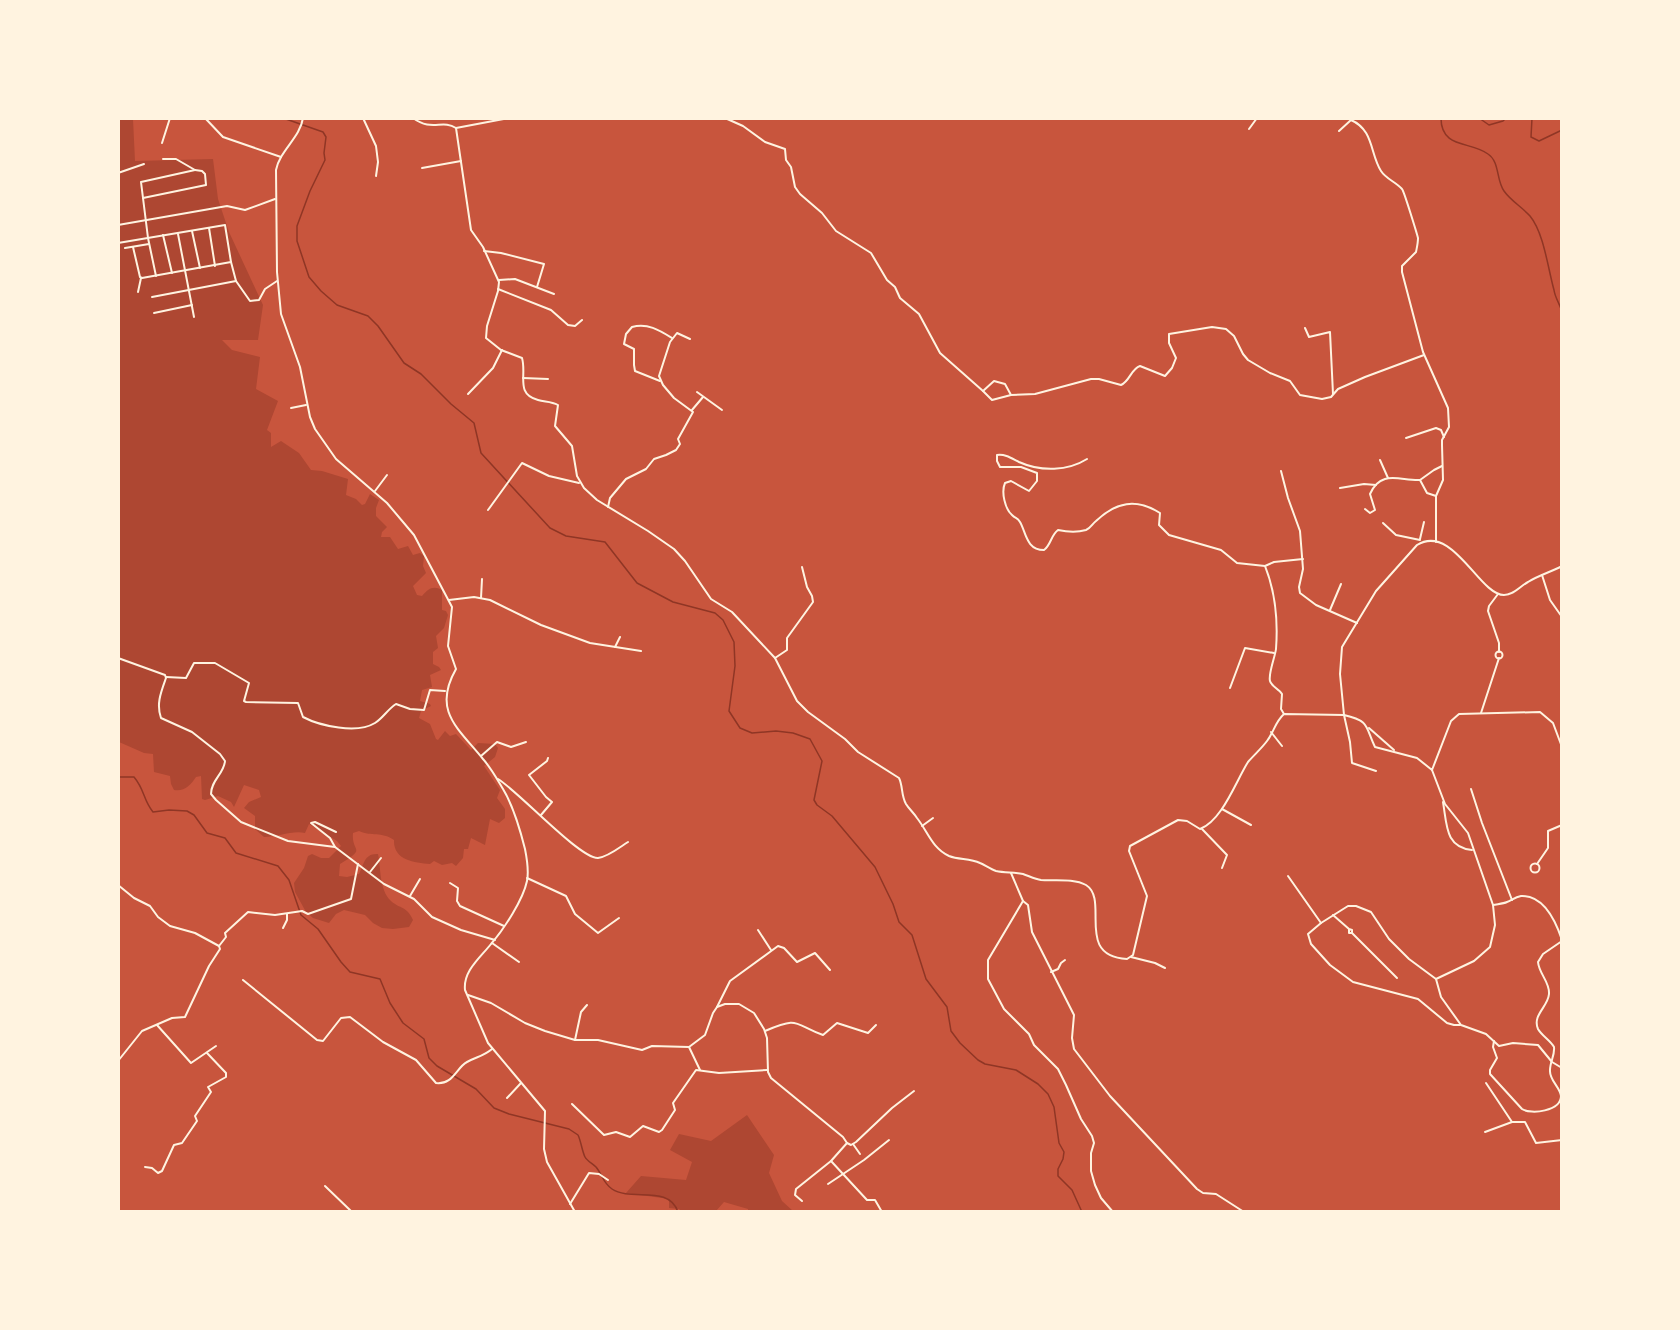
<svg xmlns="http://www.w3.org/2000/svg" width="1680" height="1330" font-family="'Varela Round',sans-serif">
  <rect width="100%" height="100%" fill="#c8553d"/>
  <g fill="#ae4732">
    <path d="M118,119H133L135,161L213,159L218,199L229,232L263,305L258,340H222L232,350L260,357L256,389L278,401L267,430L271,433V447L281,441L299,453L311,470L322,471L348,479L346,495L356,499L362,505L365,504L370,494L379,500L376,508V516L387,527L382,532L381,537H390L398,549L408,546L413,555L420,553L424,556L423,566L426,573L413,586L417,595L422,596C428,589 433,585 442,590V610L446,611L448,615L444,628L436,636L438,648L433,652V664L439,667L441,670L430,675L432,687L422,690L420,701L430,704L431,706L421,711L419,718L430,724L436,739L438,740L445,731L450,736L456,734L471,750L478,743L495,744L498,748L495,757L484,766L500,790L497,798L505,809V818L499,823L490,819L485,845L471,838L468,849H464L463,858L456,866L452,863L442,865L434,861L430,864C414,863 393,860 394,840C381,831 372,837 359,831L353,833C351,853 368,847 340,864L339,876L347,877L359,874C364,865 364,853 378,854C381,867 379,890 391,901C400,909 407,906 413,920L409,927L393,929L382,928L373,923L365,915L344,910L336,914L329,923L313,918L306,912L295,892L294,883L304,868L308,856L312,854L321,858H329L341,846L337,841L309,824L305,833C293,830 277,837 264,837L255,829V816L244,808L249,802L261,797L259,790L244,785L234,807L231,802L218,796L205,800L202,799L201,776L196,777C191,785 184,792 174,790L171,784L170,776L154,772L153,754L144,753L119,742Z"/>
    <path d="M747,1115L774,1155L769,1173L782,1201L793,1211H748V1209L724,1202L716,1211H681L679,1209L669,1208V1199L626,1193L641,1176L686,1180L692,1162L670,1150L679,1134L711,1141Z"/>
  </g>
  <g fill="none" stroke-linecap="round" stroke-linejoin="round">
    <g stroke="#8f3625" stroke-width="1.5">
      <path d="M283,118L323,132L326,137L324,153L325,160L310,191L297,226V241L309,277L321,291L337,305L368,316L378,326L404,363L421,374L451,404L474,423L481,453L550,528L566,536L605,542L637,583L673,602L715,613L723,620L734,642L735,666L729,711L740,728L752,733L776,731L793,733L810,739L822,761L814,800L817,805L832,816L875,867L893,904L899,922L912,935L926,979L947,1007L951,1031L960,1043L978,1060L985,1064L1016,1070L1038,1084L1048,1094L1054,1107L1059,1143L1064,1152L1063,1159L1058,1169V1176L1072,1190L1082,1212"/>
      <path d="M1441,118C1441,149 1471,141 1488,154C1500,162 1496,180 1504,191C1511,201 1522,207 1530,216C1544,233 1548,269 1554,290C1555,298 1560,304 1562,312"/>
      <path d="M1479,118L1489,125L1503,121L1506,118"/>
      <path d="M1532,118L1531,137L1539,141L1562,130"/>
      <path d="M118,777H134C145,790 143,800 153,812L169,810L187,811L194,815L207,833L225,838L236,853L278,866L289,880L301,915L318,929L341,962L350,972L380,979L390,1003L403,1023L424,1039L429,1058L437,1066L476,1089L494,1108L509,1114L569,1129L578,1135C581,1141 582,1151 585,1157C587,1161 593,1164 596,1167C602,1174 603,1183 612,1189C631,1202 669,1184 678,1212"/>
    </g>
    <g stroke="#fff3e0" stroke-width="2">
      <path d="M205,118L223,137L281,157"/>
      <path d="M303,118C300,138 280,150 276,170L277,272L281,314L300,367L310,417L315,429L336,459L387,503L414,535L452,607L448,646L456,669C432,711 458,728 483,759C491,768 497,779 503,789C514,807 520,829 525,849C527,859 529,871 527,881C523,900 504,929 491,944C480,958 463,971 465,990L488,1043L545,1111L544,1149L547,1162L575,1212"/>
      <path d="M363,118L376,146L378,162L376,176"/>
      <path d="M413,118C432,132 442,119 456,128L471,230L483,247L499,282L498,291L487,326L486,338L501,350L522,358C527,375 515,394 538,400C545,402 551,401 558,405L555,426L572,446L577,476L584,488L597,500L648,531L674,549L685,561L711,599L732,612L775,658L797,701L808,712L845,739L858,752L899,778C903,786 901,795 906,804C909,809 914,813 917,818C928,832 932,848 949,856C959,860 970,858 980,863C985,865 990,869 996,871C1005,873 1014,872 1023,874C1029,876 1035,879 1041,880C1054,881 1074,878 1086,885C1110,900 1074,956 1127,959L1133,955L1147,896L1129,851L1130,846L1178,820L1187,821L1200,829C1222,821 1236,781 1248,762C1254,755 1261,749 1267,741C1274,732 1275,722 1284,714L1344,715L1340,674L1342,647L1376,591L1417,545C1453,523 1479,595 1504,595C1514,595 1520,586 1528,582C1539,575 1551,572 1562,566"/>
      <path d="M725,118L743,126L765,142L785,149L786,160L791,167L795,187L800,194L822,213L836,231L871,253L887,280L895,287L900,298L919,314L940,353L983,391L994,381L1005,384L1011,395L1035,394L1091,379H1099L1121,385C1130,381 1131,369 1140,366L1165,376L1172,368L1176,358L1169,343V334L1212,327L1226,329L1234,336L1243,354L1248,360L1270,373L1290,381L1300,395L1322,399L1331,397L1338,389L1365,377L1424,355"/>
      <path d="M456,128L509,118"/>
      <path d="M1249,129L1257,118"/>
      <path d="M1339,131L1351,120C1374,130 1370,154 1381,171C1386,179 1396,182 1402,189C1404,191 1417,234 1418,238C1418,243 1417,247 1416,252L1402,266V272L1423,352L1448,408L1449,427L1442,440V445L1443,480L1436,496V542"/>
      <path d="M162,143L170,118"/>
      <path d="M422,168L461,161"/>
      <path d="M118,173L144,164"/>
      <path d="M143,198L206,185L205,174L202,171L195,170L176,159H163"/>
      <path d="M118,225L227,206L245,210L275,199"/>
      <path d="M209,228L215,266"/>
      <path d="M192,231L200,268"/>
      <path d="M178,234L194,317"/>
      <path d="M163,235L172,273"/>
      <path d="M118,243L225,225L231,262L142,278L140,277L133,247"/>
      <path d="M125,248L149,244"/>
      <path d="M484,251L501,253L544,264L537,287"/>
      <path d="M231,262L236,281L250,301L259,300L265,289L277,281"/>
      <path d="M156,276L148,238L141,182L195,170"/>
      <path d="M499,280L515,279L554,294"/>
      <path d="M498,289L551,310L568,325L575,326L582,320"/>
      <path d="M138,292L141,278"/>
      <path d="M152,297L236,281"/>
      <path d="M154,313L192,305"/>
      <path d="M1305,328L1309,337L1330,332L1333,394"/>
      <path d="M523,378L548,379"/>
      <path d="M660,381L635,371L634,365V349L624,344L626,334L632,327C648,323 659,330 672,338"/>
      <path d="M983,391L992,400L1011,395"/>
      <path d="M697,392L722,410"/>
      <path d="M468,394L493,368L502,350"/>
      <path d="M291,408L306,405"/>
      <path d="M692,410L703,397"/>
      <path d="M1406,438L1436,428L1441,430L1444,437"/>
      <path d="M1087,459C1068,471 1041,472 1019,462C1011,458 1006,454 997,455V461L1000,467H1021L1037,473V481L1029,491L1011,481L1005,483C1001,492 1005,509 1012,515C1016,519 1017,517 1020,522C1026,532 1026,550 1044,550C1051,545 1051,535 1058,530C1067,532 1076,533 1086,530C1091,528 1092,524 1096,521C1116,502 1136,498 1160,513L1159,525L1169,535L1221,550L1237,563L1265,566C1275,591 1278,622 1276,649C1275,657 1268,674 1270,681C1271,686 1279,689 1282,694L1281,709L1284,714"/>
      <path d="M1380,460L1388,478"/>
      <path d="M1281,471L1288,498L1300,531L1303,569L1299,587L1300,593L1316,605L1357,623"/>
      <path d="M1420,480L1434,470L1442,466"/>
      <path d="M1340,488L1364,484L1376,485"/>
      <path d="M375,491L387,475"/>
      <path d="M608,507L610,498L626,479L646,469L654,459L666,455L676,450L680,444L678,439L693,412L674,398L663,385L659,376L670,342L677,333L690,339"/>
      <path d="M1365,509L1370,513L1375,510L1370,494C1381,469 1400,481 1420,480L1427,493L1436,496"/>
      <path d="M488,510L522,463L549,476L579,483"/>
      <path d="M1383,523L1396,535L1420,540"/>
      <path d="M1420,539L1424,522"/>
      <path d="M1265,566L1274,562L1303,559"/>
      <path d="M1542,575L1550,600L1562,617"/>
      <path d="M1498,594L1489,606L1488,611L1499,643V652"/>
      <path d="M481,598L482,579"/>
      <path d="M449,600L474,597L490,600L541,625L590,643L641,651"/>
      <path d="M1330,610L1341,584"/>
      <path d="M615,647L620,637"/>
      <circle cx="1499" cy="655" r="3.5"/>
      <path d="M118,658L165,675L166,678C161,692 156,704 161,718L192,732L220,754L225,761C224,774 211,780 211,794L216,800L241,822L288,841L335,847L384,884L414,899L432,917L461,930L495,940"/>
      <path d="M775,658L787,650V638L813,602L812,596L807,587L802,567"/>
      <path d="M166,677L186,678L194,663H215L249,683L244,701L246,702L298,703L303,717C320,726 357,734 375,723C383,718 388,709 396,704L410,709L424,710L430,690L445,691"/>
      <path d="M1230,688L1245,648L1274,653"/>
      <path d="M1481,713L1499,658"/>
      <path d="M1369,728L1394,750"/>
      <path d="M1271,732L1282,746"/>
      <path d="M481,756L497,742L511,747L526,742"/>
      <path d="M1432,770L1445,804L1468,833L1493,905L1495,925L1490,947L1474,961L1436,979L1441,997L1461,1025L1486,1034L1499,1046L1513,1043L1538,1045L1552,1062L1562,1068"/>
      <path d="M1376,771L1352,763L1350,742L1344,715C1370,721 1365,726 1375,747L1417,758L1432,770L1451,721L1459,714L1540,712L1553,723L1562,747"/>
      <path d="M498,779C518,791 580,859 598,858C608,857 620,847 628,842"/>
      <path d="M1471,789L1482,823L1512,900"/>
      <path d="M1443,802C1447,825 1445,847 1472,850"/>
      <path d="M1222,809L1251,825"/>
      <path d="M541,815L552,802L546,797L529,775L547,761L548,758"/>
      <path d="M922,826L933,818"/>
      <path d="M1202,829L1227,855L1222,868"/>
      <path d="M335,847L330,838L311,823L315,822L336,832"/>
      <circle cx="1535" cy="868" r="4.5"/>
      <path d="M1537,864L1548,848V831L1562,825"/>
      <path d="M370,872L381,858"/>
      <path d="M1011,873L1023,901L1028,905L1032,932L1074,1015L1072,1038L1074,1049L1110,1096L1197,1189L1203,1193L1216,1194L1244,1212"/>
      <path d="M1288,876L1321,923"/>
      <path d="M527,878L566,896L575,914L598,933L619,918"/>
      <path d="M450,883L458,888L457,901L460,906L504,926"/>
      <path d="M118,885L134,898L150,906L158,917L170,926L195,933L219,946"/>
      <path d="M410,896L420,879"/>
      <path d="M1023,901L988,960V979L1004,1009L1029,1034L1034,1045L1058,1069L1066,1085L1081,1119L1092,1136L1094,1143L1091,1153V1171L1095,1185L1101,1198L1113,1212"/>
      <path d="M1493,905C1497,904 1503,904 1507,902C1512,900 1515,897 1521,896C1544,895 1556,922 1562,940"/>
      <path d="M1333,915L1349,929V933H1352V930L1349,929"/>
      <path d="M283,928L287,920V914"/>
      <path d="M758,930L771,950"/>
      <path d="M1352,933L1397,978"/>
      <path d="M492,943L519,962"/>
      <path d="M1131,957L1155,963L1165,968"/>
      <path d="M1051,972L1058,969L1061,963L1065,960"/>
      <path d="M1436,979L1409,959L1389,939L1371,912L1356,906H1348L1321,923L1308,934L1311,944L1330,965L1353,982L1418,999L1447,1023L1454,1025H1460"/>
      <path d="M243,980L317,1040L323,1041L341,1018L350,1017L383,1042L416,1060L436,1083C453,1085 456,1068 467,1062C476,1057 484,1056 492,1049"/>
      <path d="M468,995L491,1003L525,1023L545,1031L575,1040H598L642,1050L652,1046L689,1047L705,1035L713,1013L717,1007L725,1004H739L754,1013L764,1029L767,1038L768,1072L771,1078L843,1137L847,1143"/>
      <path d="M717,1007L730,981L778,946L784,948L797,962L815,953L830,970"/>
      <path d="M157,1025L191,1063L216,1046"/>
      <path d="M765,1031C800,1016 793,1024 823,1035L837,1023L868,1033L876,1025"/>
      <path d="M575,1040L581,1012L587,1005"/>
      <path d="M1494,1041L1493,1047L1497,1058L1490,1070V1074L1522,1109C1531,1115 1561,1111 1561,1096C1560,1087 1549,1080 1550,1070C1550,1062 1555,1055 1554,1047C1550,1040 1542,1036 1538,1029C1532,1015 1548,1007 1549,994C1550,982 1539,974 1538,962L1543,954L1562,941"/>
      <path d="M689,1047L700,1070"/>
      <path d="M118,1061L142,1031L172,1018L185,1017L209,966L220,949L219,946L226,937L225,933L248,912L275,915L302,911L308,914L351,899L358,864"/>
      <path d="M507,1098L521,1083"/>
      <path d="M572,1104L604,1135L616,1132L630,1137L643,1126L659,1132L662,1130L675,1110L673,1103L696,1070L719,1073L767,1070"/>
      <path d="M1512,1122H1525L1536,1143L1562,1140"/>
      <path d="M1485,1132L1512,1122L1486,1083"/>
      <path d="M853,1144L860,1154"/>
      <path d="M831,1161L867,1200H875L882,1212"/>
      <path d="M145,1167L152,1168L158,1173L162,1171L174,1145L182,1143L197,1121L195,1116L211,1092L208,1087L226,1077V1073L207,1053"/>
      <path d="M828,1184L864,1160L889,1140"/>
      <path d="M325,1186L352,1212"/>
      <path d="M802,1201L795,1195L796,1189L831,1161L847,1143L851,1145L856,1142L892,1108L914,1091"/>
      <path d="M570,1204L589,1173L599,1174L608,1180"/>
    </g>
  </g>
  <rect width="1680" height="1330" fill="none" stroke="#fff3e0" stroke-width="240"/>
</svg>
